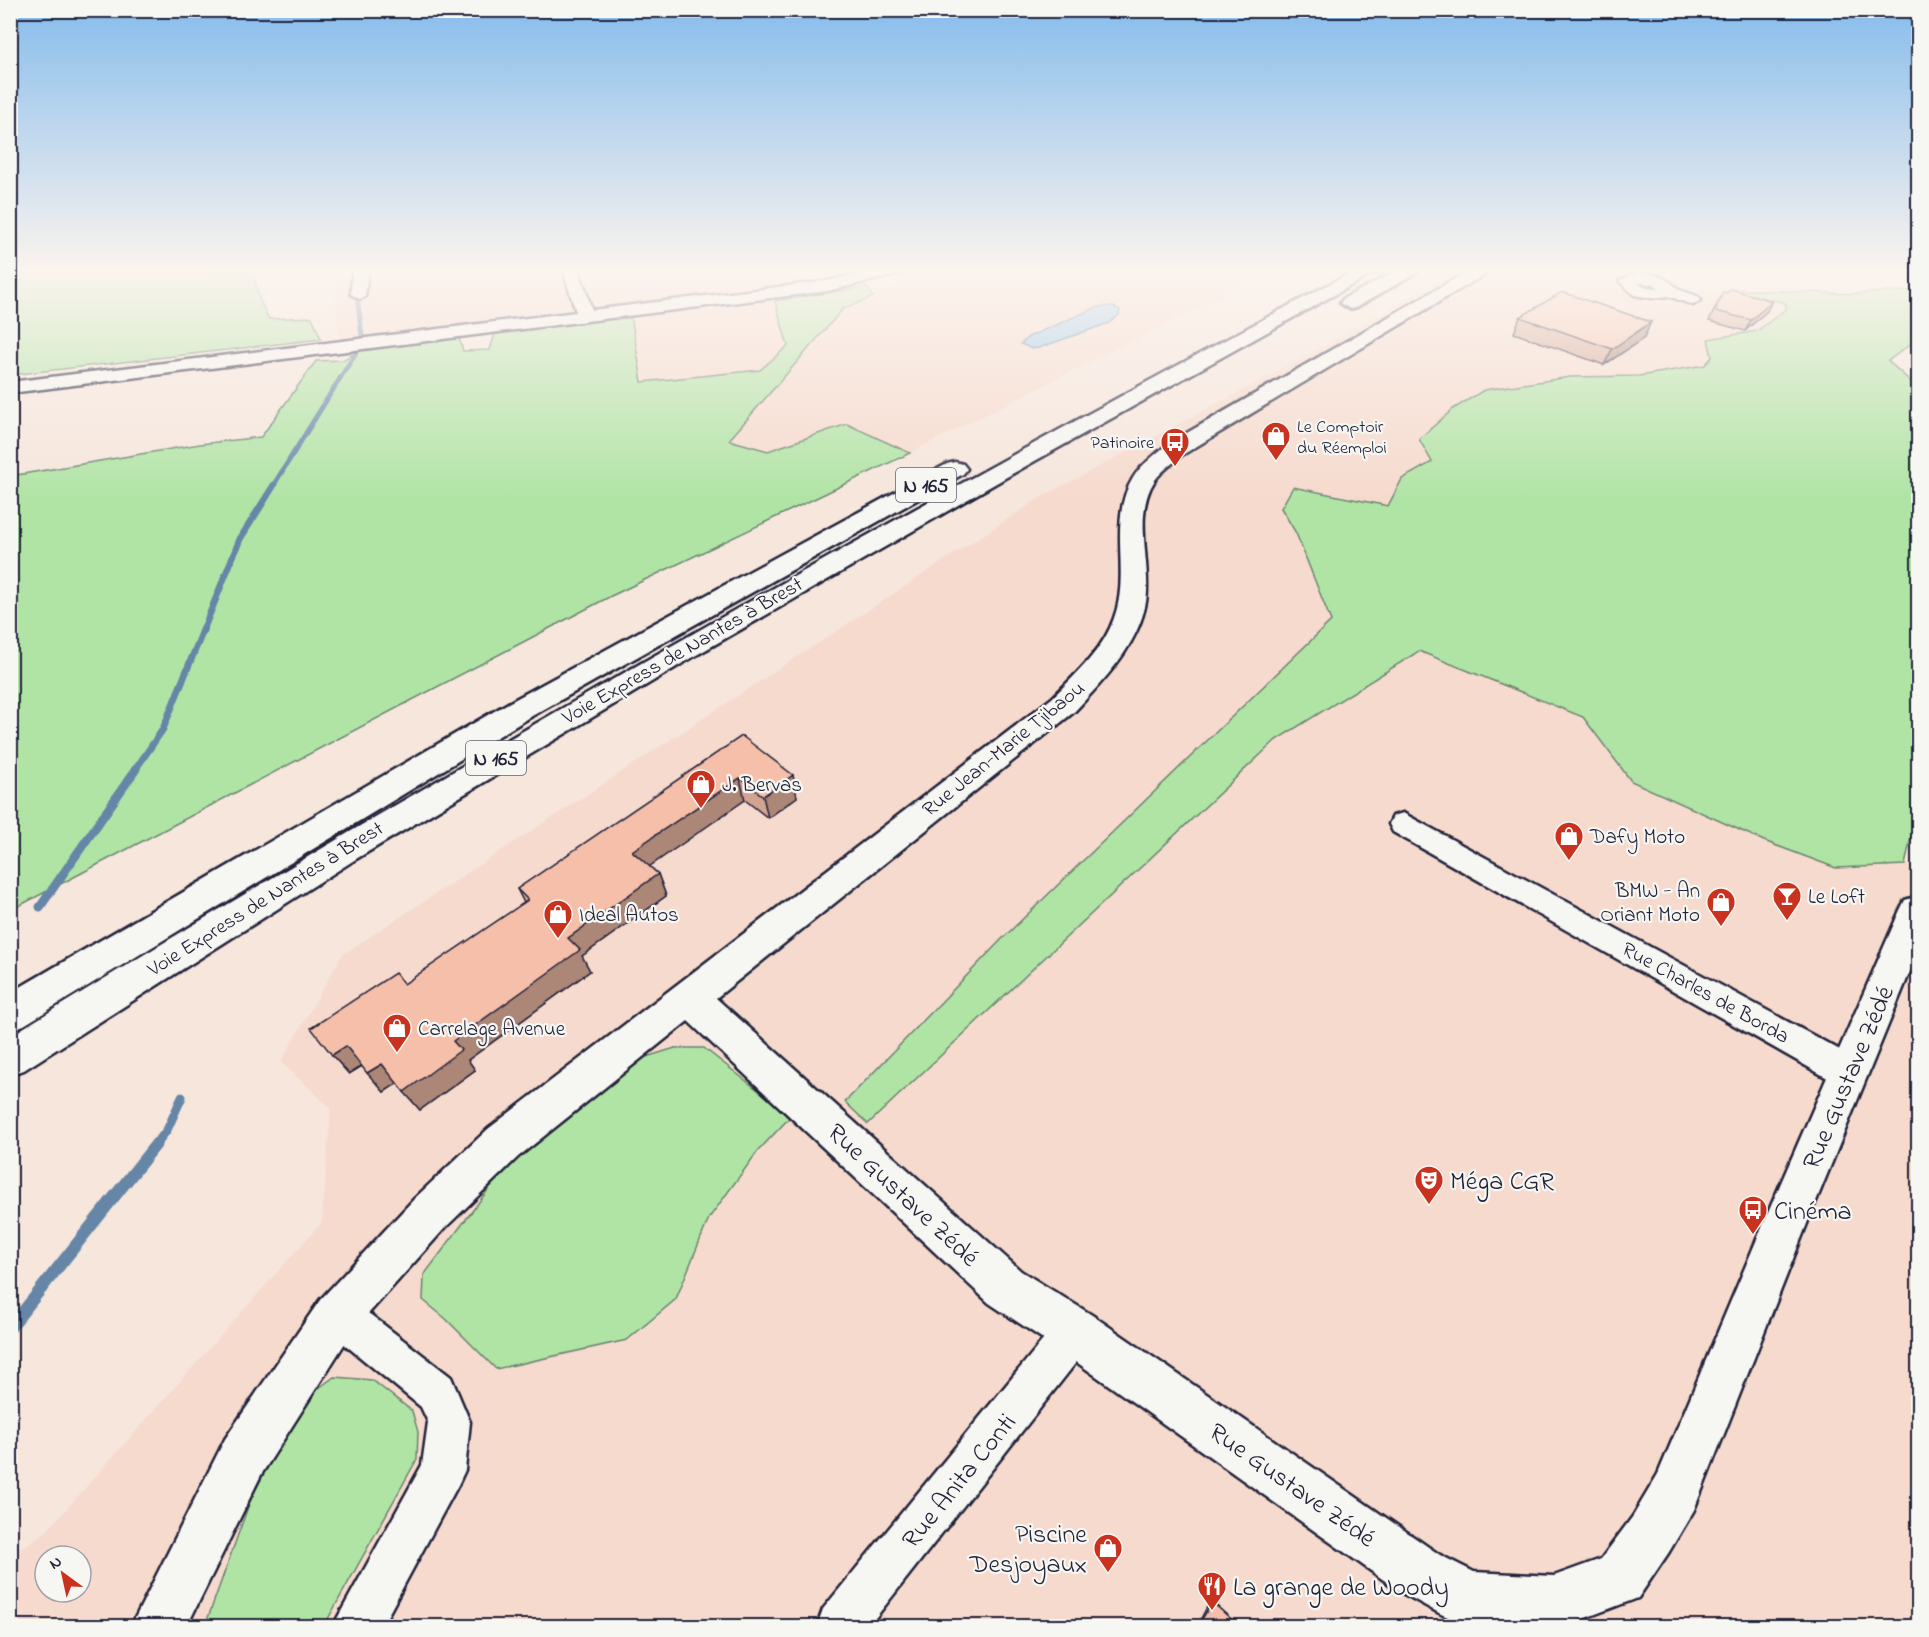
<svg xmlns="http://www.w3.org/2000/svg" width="1929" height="1637" font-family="'Indie Flower',sans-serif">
  <rect width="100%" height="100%" fill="#f6e6dc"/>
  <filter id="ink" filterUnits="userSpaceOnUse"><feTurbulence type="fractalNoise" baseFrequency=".0167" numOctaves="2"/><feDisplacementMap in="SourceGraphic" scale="12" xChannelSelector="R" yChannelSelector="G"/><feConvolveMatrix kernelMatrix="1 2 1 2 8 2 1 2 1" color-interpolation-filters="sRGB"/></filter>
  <g filter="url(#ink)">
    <g fill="#f6dacd" fill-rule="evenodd">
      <path d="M333,270H758L770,294L340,347Z"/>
      <path d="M903,270H1271L910,453L847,424L768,451L728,440L843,309L898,284Z"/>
      <path d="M1458,270H1645L1689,290L1727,289L1786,303V309L1757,331L1708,339L1712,357L1705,365L1639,376L1570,377L1484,390L1432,462L1402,479L1388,506L1293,488L1281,508L1296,533L1332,621L1232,716L1276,740L1419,651L1583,717L1631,781L1836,868L1905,865L1918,868V1626H11L10,1556L47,1531L322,1222L331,1108L281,1062L342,955L1040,498L1276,372ZM45,1556H81V1592H45Z"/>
      <path d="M775,301L788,346L760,370L642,383L631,316Z"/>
    </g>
    <g fill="#b0e4a5" stroke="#698370" stroke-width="1.5">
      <path d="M11,270H253L259,299L269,319L312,317L321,339L11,375Z"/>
      <path d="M867,287L873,297L843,309L729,440L768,451L847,424L910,453L611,596L11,910V476L200,444L261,437L316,361L343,360L365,347L459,338L463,351L490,350L495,333L631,316L642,382L760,370L788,346L775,301Z"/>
      <path d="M1727,289L1853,294L1918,290V343H1912L1888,361L1918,388V804L1905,865L1836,868L1764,841L1631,781L1583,717L1419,651L1276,740L868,1124L845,1102L1001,940L1331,621L1296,533L1281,508L1293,487L1388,506L1402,479L1432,462L1419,439L1453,409L1484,390L1570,377L1639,376L1705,365L1712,357L1708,339L1757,331L1786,309V303Z"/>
      <path d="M675,1048H704L791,1116L758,1151L709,1218L676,1299L627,1340L496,1369L445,1318L423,1300L424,1275L506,1166L624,1064Z"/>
      <path d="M334,1377L372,1380L412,1411L418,1432L417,1459L324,1626H205L252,1496L304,1399Z"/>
    </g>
    <path fill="#93c8f1" stroke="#6686a8" stroke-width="1.5" d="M1112,306L1120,310L1119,315L1109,323L1039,348L1032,349L1021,344L1028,337L1097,307Z"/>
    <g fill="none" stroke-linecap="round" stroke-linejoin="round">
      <g stroke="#6686a8" stroke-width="5">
        <path d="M356,289L362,335"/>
        <path d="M273,486L357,351"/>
      </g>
      <path stroke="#6686a8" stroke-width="7" d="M135,770L163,729L240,539L274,485"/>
      <g stroke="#6686a8" stroke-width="9">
        <path d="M40,907L136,769"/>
        <path d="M156,1144L167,1130L182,1097"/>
      </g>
      <path stroke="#6686a8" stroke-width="12" d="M10,1328L157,1143"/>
      <g stroke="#22223b" stroke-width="5">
        <g id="minor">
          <path d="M352,270H368L365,297L359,299L351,294Z"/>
          <path d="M563,270H579L592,310L827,281L876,270H905L903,273L827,291L10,393V382L576,312Z"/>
          <path d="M1638,272C1657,275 1662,275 1676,287C1683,294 1695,292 1701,300L1693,305L1668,296L1652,298L1634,295L1619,281ZM1637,283L1654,284L1659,288H1646Z"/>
          <path d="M1403,813L1862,1062L1867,1073L1862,1084L1850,1089L1838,1084L1393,832L1389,824L1393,816Z"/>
          <path d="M336,1296L371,1315L451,1377L470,1422L465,1470L458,1485L382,1626H333L422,1465L428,1422L421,1407L343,1343L322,1330L316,1316L322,1302Z"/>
          <path d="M1075,1312L1089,1318L1095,1332L1089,1346L869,1626H817L823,1609L1061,1318Z"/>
        </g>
      </g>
      <g stroke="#22223b" stroke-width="5">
        <path id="tertiary" d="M1470,270H1492L1182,455C1174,463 1162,470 1155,480C1132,514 1152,564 1146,602C1138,646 1103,681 1074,712L716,998L1021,1271L1092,1315L1440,1555L1474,1572L1554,1576L1601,1559L1633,1516L1658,1474L1773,1201L1900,910L1905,900L1918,896V952L1810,1216L1694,1510L1669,1552L1638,1598L1564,1626H1481C1454,1625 1426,1605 1402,1593L1058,1349L989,1303L688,1021L518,1157L445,1228L352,1332L261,1475L187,1626H131L225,1439L320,1300L415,1198L488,1129L1052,698C1076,674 1103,650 1114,618C1131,573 1107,520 1133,478C1141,464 1155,456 1166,445Z"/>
      </g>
      <g stroke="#22223b" stroke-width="5">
        <g id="trunk">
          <path d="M1356,270H1379L1033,462L693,657L356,859L24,1070L10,1075V1036C451,766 900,512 1356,270Z"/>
          <path d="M1398,270H1421L1357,307L1350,309L1340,303L1343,299Z"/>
          <path d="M955,462L963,464L967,469L963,474L532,716L24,1025L10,1030V993L510,702L947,464Z"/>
        </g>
      </g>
      <use href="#minor" fill="#f6f6f2" fill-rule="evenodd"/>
      <use href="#tertiary" fill="#f6f6f2" fill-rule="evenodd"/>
      <use href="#trunk" fill="#f6f6f2" fill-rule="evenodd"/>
    </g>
    <g fill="#d4a492" stroke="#22223b" stroke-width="1.5">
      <path d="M1723,292L1767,311L1745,331L1709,321Z"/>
      <path d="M1520,317L1644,338L1604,365L1514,333Z"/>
      <path d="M742,736L797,797L768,818L745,800L649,866L658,874L666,896L582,956L590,971L468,1060L475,1070L420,1110L397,1083L384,1092L362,1066L349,1074L332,1055L404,984L524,903L517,889Z"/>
      <path d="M1212,1602L1239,1626H1197L1209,1603Z"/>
    </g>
    <g fill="#ac8677" stroke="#22223b" stroke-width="1.5">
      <path d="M1772,301L1767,311L1745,331L1751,320Z"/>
      <path d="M1651,322L1644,338L1604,365L1612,349Z"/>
      <path d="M793,775L797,797L768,818L763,796Z"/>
      <path d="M740,778L745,800L640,873L632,851Z"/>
      <path d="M658,874L666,896L582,956L590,971L468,1060L475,1070L420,1110L404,1092L453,1041L568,938Z"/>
      <path d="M346,1046L363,1065L349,1074L332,1055Z"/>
      <path d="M382,1064L398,1083L384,1092L367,1073Z"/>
    </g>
    <g fill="#f6bfaa" stroke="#22223b" stroke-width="1.5">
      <path d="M1731,289L1772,301L1751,320L1715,311L1723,292L1727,293Z"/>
      <path d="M1562,292L1651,322L1612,349L1520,317Z"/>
      <path d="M742,736L793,775L763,796L740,778L632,851L658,874L568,938L580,950L453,1041L461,1050L404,1092L382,1064L367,1073L346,1046L332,1055L311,1028L395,973L404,984L528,900L517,889Z"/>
      <path d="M1212,1602L1239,1626H1198Z"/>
    </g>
  </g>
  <linearGradient id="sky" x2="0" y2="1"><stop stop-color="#86bcec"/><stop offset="0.54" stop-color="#fbf4ef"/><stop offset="1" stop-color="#fbf4ef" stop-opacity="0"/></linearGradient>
  <rect width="1929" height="499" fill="url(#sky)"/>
  <defs>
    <g id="shop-pin" transform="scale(1.5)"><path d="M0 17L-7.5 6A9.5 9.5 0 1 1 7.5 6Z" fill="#c8321e" stroke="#f6f6f2"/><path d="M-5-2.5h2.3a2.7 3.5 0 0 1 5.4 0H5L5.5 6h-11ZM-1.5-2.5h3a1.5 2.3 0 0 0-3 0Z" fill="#fff"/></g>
    <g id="bus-pin" transform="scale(1.5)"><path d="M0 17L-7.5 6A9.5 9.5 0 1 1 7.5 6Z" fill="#c8321e" stroke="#f6f6f2"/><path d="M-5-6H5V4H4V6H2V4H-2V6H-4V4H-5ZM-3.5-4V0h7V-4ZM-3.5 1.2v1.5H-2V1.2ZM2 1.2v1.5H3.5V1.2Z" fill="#fff"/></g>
    <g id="bar-pin" transform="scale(1.5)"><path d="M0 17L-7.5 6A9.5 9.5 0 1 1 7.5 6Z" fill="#c8321e" stroke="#f6f6f2"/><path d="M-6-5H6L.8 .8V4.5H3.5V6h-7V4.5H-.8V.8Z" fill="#fff"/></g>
    <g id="theatre-pin" transform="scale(1.5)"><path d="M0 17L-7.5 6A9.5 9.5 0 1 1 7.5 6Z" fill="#c8321e" stroke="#f6f6f2"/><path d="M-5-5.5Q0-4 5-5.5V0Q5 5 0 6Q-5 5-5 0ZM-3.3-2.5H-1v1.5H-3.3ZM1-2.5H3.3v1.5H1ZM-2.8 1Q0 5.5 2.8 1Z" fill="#fff"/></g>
    <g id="restaurant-pin" transform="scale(1.5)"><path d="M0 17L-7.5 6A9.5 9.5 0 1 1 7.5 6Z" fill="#c8321e" stroke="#f6f6f2"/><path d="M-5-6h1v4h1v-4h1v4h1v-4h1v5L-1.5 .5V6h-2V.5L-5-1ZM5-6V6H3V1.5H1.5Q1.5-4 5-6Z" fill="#fff"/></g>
  </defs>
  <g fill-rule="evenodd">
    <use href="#shop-pin" x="1276" y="436"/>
    <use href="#bus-pin" x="1175" y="442"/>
    <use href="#shop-pin" x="701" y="784"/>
    <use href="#shop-pin" x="1569" y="836"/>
    <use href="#bar-pin" x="1787" y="896"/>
    <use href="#shop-pin" x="1721" y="902"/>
    <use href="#shop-pin" x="558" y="914"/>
    <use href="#shop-pin" x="397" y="1028"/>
    <use href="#theatre-pin" x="1429" y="1180"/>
    <use href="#bus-pin" x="1753" y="1210"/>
    <use href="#shop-pin" x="1108" y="1548"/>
    <use href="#restaurant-pin" x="1212" y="1586"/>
  </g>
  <g text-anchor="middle" stroke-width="4.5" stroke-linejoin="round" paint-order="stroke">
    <g font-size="18" fill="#22223b" stroke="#f6f6f2" text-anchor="start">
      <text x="1297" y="432">Le Comptoir<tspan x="1297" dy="21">du Réemploi</tspan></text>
      <text x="1154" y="448" text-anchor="end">Patinoire</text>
    </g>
    <g fill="#f6f6f2" stroke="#626272" stroke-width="1.5">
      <rect x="896" y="468" width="60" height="34" rx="4.5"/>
      <rect x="466" y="741" width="60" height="34" rx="4.5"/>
    </g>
    <g font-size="20" font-weight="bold" fill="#22223b">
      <text x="926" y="492">N 165</text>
      <text x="496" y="765">N 165</text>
    </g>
    <g font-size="21" fill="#22223b" stroke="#f6f6f2">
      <text transform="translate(682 650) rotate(-30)" y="7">Voie Express de Nantes à Brest</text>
      <text transform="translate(1003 748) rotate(-39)" y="7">Rue Jean-Marie Tjibaou</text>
      <text transform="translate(265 898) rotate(-32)" y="7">Voie Express de Nantes à Brest</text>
      <text transform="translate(1706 992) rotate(29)" y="7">Rue Charles de Borda</text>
    </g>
    <g font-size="21" fill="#22223b" stroke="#f6f6f2" text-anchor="start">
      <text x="722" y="791">J. Bervas</text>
      <text x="1590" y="843">Dafy Moto</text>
      <text x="1700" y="897" text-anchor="end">BMW - An<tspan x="1700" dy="24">Oriant Moto</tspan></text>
      <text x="1808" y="903">Le Loft</text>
      <text x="579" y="921">Ideal Autos</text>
      <text x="418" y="1035">Carrelage Avenue</text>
    </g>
    <g font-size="26" fill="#22223b" stroke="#f6f6f2">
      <text transform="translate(1847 1077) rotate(-67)" y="9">Rue Gustave Zédé</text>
      <text transform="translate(904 1194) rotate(43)" y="9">Rue Gustave Zédé</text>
      <text transform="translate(958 1480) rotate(-51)" y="9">Rue Anita Conti</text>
      <text transform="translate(1293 1484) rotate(35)" y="9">Rue Gustave Zédé</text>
    </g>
    <g font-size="26" fill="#22223b" stroke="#f6f6f2" text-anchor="start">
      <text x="1450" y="1189">Méga CGR</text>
      <text x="1774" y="1219">Cinéma</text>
      <text x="1087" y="1542" text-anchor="end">Piscine<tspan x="1087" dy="30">Desjoyaux</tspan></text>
      <text x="1233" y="1595">La grange de Woody</text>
    </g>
  </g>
  <rect width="1929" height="1637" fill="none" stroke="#f6f6f2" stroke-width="36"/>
  <rect x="18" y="18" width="1893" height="1601" fill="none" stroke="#22223b" stroke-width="2" filter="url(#ink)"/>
  <g transform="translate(63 1574) rotate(327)"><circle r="28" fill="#f6f6f2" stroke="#a1a1a9" stroke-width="1.5"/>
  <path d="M0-4.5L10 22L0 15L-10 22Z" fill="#c8321e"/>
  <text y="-9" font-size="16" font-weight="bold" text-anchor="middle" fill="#22223b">N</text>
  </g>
</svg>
